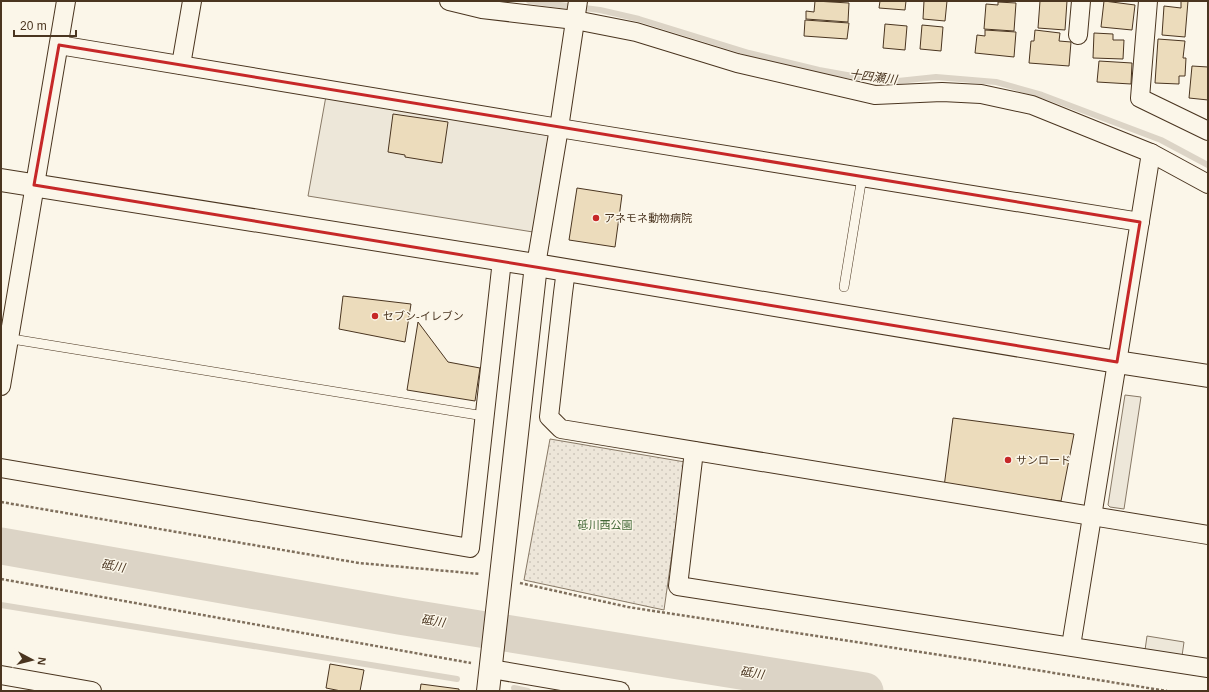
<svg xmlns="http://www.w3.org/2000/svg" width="1209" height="692" font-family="Helvetica,'Noto Sans JP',sans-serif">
  <defs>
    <pattern id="park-dots" width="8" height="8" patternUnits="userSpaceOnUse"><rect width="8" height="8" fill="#ede6d9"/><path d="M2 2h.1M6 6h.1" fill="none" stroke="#cdc6ba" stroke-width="1.8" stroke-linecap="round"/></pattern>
  </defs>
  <rect width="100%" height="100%" fill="#fbf6e9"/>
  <path fill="url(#park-dots)" stroke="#887966" d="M550,439L685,462L664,610L524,580Z"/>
  <g fill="#ede7d9" stroke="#887966">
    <path d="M326,96L549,133L533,232L308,196Z"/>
    <path d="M1125,395L1141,397L1124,509L1110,507L1108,505Z"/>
    <path d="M1147,636L1184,642L1182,656L1145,650Z"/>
  </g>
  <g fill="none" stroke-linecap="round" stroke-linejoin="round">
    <g stroke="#dcd4c6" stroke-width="6">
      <path d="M529,1L600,10L639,19L749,53L819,70L858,77L898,81L936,77L996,82L1042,95L1161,140L1208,165"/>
      <path d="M1,605L457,679"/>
      <path d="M514,688L528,691"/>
    </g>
    <path stroke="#dcd4c6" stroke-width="37" d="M1,546L399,616L865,691"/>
  </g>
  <g fill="#ecdcbc" stroke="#4a3520">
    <path d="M815,1L849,3L848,22L806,19V11L814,12Z"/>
    <path d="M880,1H906L905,10L879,8Z"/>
    <path d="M924,1H947L945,21L923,19Z"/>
    <path d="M1040,1H1067L1065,30L1038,28Z"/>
    <path d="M1104,1L1135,5L1132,30L1101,27Z"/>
    <path d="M1181,1H1188L1185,37L1162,35L1164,6L1181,8Z"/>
    <path d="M998,2L1016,3L1014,31L984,29L986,4L998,5Z"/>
    <path d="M805,20L849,23L847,39L804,36Z"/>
    <path d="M885,24L907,26L905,50L883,48Z"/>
    <path d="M922,25L943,27L941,51L920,49Z"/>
    <path d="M985,30L1016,32L1014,57L975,53L977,35L985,36Z"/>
    <path d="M1035,30L1060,33L1059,41L1071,42L1069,66L1029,63L1031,41H1034Z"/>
    <path d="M1094,33L1113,34V40H1124L1123,59L1093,58Z"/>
    <path d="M1158,39L1185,41L1183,58H1186L1185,76H1179V84L1155,83Z"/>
    <path d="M1099,61L1132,63L1131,84L1097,82Z"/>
    <path d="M1192,66L1208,67V100L1189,98Z"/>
    <path d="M393,114L448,122L442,163L405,157V155L388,152Z"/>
    <path d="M577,188L622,195L615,247L569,240Z"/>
    <path d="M343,296L411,304L405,342L339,329Z"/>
    <path d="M418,322L448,362L480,368L475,401L407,390Z"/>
    <path d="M953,418L1074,434L1061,501L944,487Z"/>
    <path d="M330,664L364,670L360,691H341L326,688Z"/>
    <path d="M421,684L459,689V691H420Z"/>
  </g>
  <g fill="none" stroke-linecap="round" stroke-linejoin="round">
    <g stroke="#4a3520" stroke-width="10">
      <g id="lane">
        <path d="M844,287L862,177"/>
        <path d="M6,338L484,416"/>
      </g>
    </g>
    <g stroke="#4a3520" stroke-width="20">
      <g id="street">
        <path d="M449,1L482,9L575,20L636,32L737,63L875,95L942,92L981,94L1032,105L1151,153L1208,184"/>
        <path d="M1148,1L1140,98L1208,131"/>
        <path d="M1078,35L1081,1"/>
        <path d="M59,45L559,128L1140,222"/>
        <path d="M181,65L192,1"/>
        <path d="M536,265L559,128L578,1"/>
        <path d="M566,270L563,293L549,417L561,429L1208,535"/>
        <path d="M1,386L66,1"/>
        <path d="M694,451L678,586L1208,668"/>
        <path d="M1,468L470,548L502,260"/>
        <path d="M1071,646L1151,153"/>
        <path d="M491,669L620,691"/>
        <path d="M1,675L92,691"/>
      </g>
    </g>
    <g stroke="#4a3520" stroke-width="24">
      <g id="secondary">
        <path d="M1,180L536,265L1117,362L1208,376"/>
        <path d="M488,691L536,265"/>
      </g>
    </g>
    <g stroke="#7f6f5c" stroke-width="2.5" stroke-dasharray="3 2" stroke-linecap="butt">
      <path d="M1,502L359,563L480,574"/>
      <path d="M1,579L471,663"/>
      <path d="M520,583L628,607L973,660L1167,691"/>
    </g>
    <use href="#lane" stroke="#fbf6e9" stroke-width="9"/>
    <use href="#street" stroke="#fbf6e9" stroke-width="18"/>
    <use href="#secondary" stroke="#fbf6e9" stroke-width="22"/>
  </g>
  <path fill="none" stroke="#c62828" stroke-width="3" stroke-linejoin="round" d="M59,45L1140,222L1117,362L34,185Z"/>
  <g fill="#c62828" stroke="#fbf6e9" stroke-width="1.5">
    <circle cx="596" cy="218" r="4"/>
    <circle cx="375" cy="316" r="4"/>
    <circle cx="1008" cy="460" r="4"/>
  </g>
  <g text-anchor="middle" stroke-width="3" stroke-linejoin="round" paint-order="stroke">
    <g font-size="11" fill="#4a3520" stroke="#fbf6e9" text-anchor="start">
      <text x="604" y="222">アネモネ動物病院</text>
      <text x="383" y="320">セブン-イレブン</text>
      <text x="1016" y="464">サンロード</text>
    </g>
    <g font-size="11" fill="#436837" stroke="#fbf6e9">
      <text x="605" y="529">砥川西公園</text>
    </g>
    <g font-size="12" font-style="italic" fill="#4a3520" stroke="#fbf6e9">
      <text transform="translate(873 77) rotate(7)" y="4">十四瀬川</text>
      <text transform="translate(113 566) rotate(10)" y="4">砥川</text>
      <text transform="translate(433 621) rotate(9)" y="4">砥川</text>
      <text transform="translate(752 673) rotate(9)" y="4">砥川</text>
    </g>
  </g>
  <rect width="1209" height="692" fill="none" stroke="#4a3520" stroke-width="4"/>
  <g transform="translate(32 660) rotate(97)" stroke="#fbf6e9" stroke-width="3" paint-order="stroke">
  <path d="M0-3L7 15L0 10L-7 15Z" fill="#4a3520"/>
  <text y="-6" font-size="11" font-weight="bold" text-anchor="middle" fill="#4a3520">N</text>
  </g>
  <path d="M14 30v6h62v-6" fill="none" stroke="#4a3520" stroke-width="2"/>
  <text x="20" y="30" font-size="12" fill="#4a3520" stroke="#fbf6e9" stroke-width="3" paint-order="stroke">20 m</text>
</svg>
